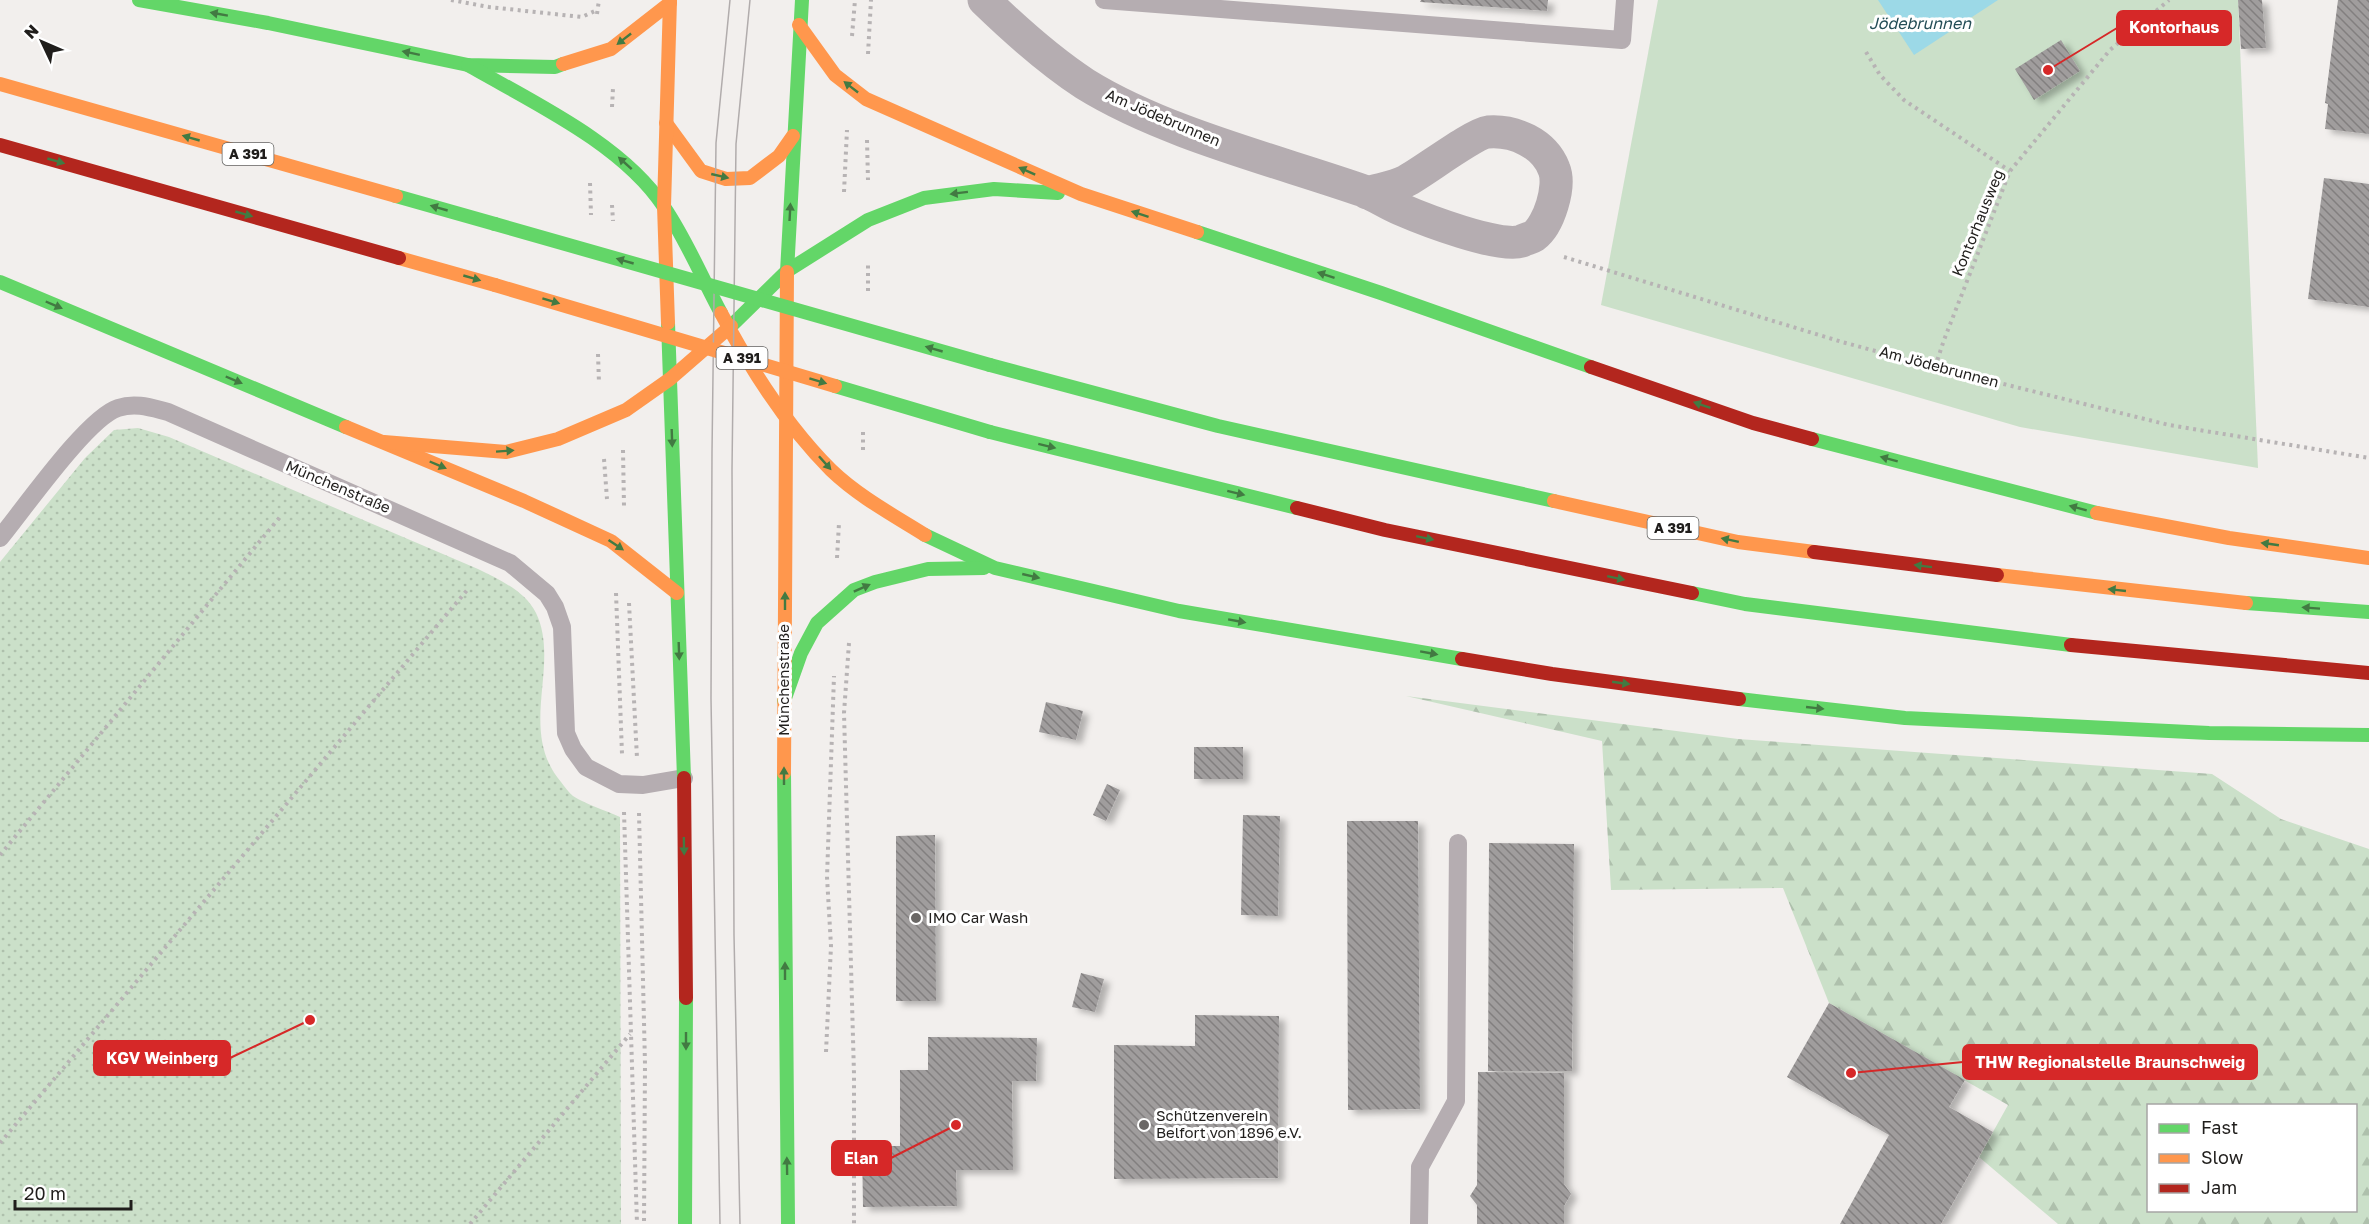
<svg xmlns="http://www.w3.org/2000/svg" width="2369" height="1224" font-family="'Golos Text',sans-serif">
  <defs>
    <pattern id="forest-firs" width="22" height="20" patternUnits="userSpaceOnUse" patternTransform="scale(1.5)"><rect width="22" height="20" fill="#cbe0c9"/><path d="M5 1l3.5 6h-7zM16 11l3.5 6h-7z" fill="#aec0ac"/></pattern>
    <pattern id="garden-dots" width="8" height="8" patternUnits="userSpaceOnUse" patternTransform="scale(1.5)"><rect width="8" height="8" fill="#cbe0c9"/><path d="M2 2h.1M6 6h.1" fill="none" stroke="#aec0ac" stroke-width="1.8" stroke-linecap="round"/></pattern>
    <pattern id="building-back-hatch" width="6" height="6" patternUnits="userSpaceOnUse" patternTransform="scale(1.5)"><rect width="6" height="6" fill="#a09d9d"/><path d="M-1 5l2 2M0 0l6 6M5-1l2 2" fill="none" stroke="#827f7f"/></pattern>
    <filter id="shadow"><feDropShadow dx="6" dy="4" stdDeviation="3" flood-color="#0004"/></filter>
  </defs>
  <rect width="100%" height="100%" fill="#f2efed"/>
  <path fill="url(#forest-firs)" fill-rule="evenodd" d="M1406,696L1738,739L2212,774L2281,819L2369,849V1224H2058L1979,1157L2008,1105L1829,1003L1783,888L1611,890L1602,741ZM2148,1106H2356V1210H2148Z"/>
  <path fill="#cbe0c9" d="M1658,0H2238L2258,468L2020,427L1601,305Z"/>
  <path fill="url(#garden-dots)" d="M138,428L169,437L478,569C500,580 525,591 536,613C561,665 517,730 561,782C565,787 569,793 573,796C587,805 605,810 620,817L621,1224H0V562L85,458L114,430Z"/>
  <path fill="#9cd9e7" d="M1878,0H1998L1914,55Z"/>
  <g fill="url(#building-back-hatch)" filter="url(#shadow)">
    <path d="M1421,0H1548L1547,11L1420,2Z"/>
    <path d="M2238,0H2262L2266,48L2241,49Z"/>
    <path d="M2338,0H2369V134L2325,129L2328,104L2325,103Z"/>
    <path d="M2061,40L2080,71L2034,100L2015,69Z"/>
    <path d="M2324,178L2369,184V307L2308,299Z"/>
    <path d="M1046,702L1083,711L1076,740L1039,732Z"/>
    <rect x="1194" y="747" width="49" height="32"/>
    <path d="M1107,784L1120,790L1106,821L1093,815Z"/>
    <path d="M1243,815L1280,816L1278,916L1241,915Z"/>
    <path d="M1347,821H1418L1420,1109L1348,1110Z"/>
    <path d="M935,835L936,1001H896V836Z"/>
    <path d="M1489,843L1574,844L1572,1071H1488Z"/>
    <path d="M1081,973L1104,979L1095,1012L1072,1007Z"/>
    <path d="M1829,1003L1965,1080L1949,1107L1993,1132L1941,1224H1840L1889,1135L1787,1077Z"/>
    <path d="M1195,1015L1279,1016L1278,1178L1114,1179V1045L1195,1046Z"/>
    <path d="M928,1037L1037,1038L1036,1081H1012L1013,1170H956L957,1206L863,1207L862,1146H900V1070H928Z"/>
    <path d="M1478,1072L1564,1073V1184L1571,1194L1564,1206V1224H1477V1205L1470,1196L1477,1185Z"/>
  </g>
  <g fill="none" stroke-linecap="round" stroke-linejoin="round">
    <g stroke="#b7b3b4" stroke-width="4" stroke-dasharray="3 4.5" stroke-linecap="butt">
      <path d="M451,0L489,7L582,17L597,10"/>
      <path d="M597,14L599,0"/>
      <path d="M852,36L855,0"/>
      <path d="M1866,52L1880,75L1904,100L2010,171"/>
      <path d="M868,54L871,0"/>
      <path d="M612,107L613,88"/>
      <path d="M867,140L868,180"/>
      <path d="M590,183L591,215"/>
      <path d="M844,192L847,130"/>
      <path d="M612,205L613,221"/>
      <path d="M1564,257L1842,342L1935,367L2169,425L2369,458"/>
      <path d="M868,291V263"/>
      <path d="M598,354L599,383"/>
      <path d="M1935,367L1944,340L2010,171L2110,50L2169,0"/>
      <path d="M623,450L624,506"/>
      <path d="M863,450V431"/>
      <path d="M604,459L607,499"/>
      <path d="M837,558L839,523"/>
      <path d="M616,593L622,754"/>
      <path d="M629,603L637,758"/>
      <path d="M849,643L844,713L854,1074V1224"/>
      <path d="M624,812L637,1224"/>
      <path d="M639,813L645,1064L644,1224"/>
      <path d="M0,855L280,517"/>
      <path d="M826,1052L831,946L827,877L834,676"/>
      <path d="M0,1143L468,589"/>
      <path d="M470,1224L630,1034"/>
    </g>
    <g stroke="#b5adb1" stroke-width="18">
      <path d="M1104,0L1622,40L1625,0"/>
      <path d="M0,538C24,509 87,418 118,408C136,402 152,408 168,412L510,563L547,594L555,607L562,627L566,733L573,749L586,767L619,784L643,785L684,778"/>
      <path d="M1419,1224L1420,1167L1456,1101L1458,843"/>
    </g>
    <path stroke="#b5adb1" stroke-width="33" d="M984,0C1015,30 1048,60 1085,84C1164,133 1275,160 1364,191C1376,196 1388,204 1400,209C1423,219 1500,249 1522,241C1525,239 1531,238 1534,236C1549,225 1561,186 1554,169C1544,143 1514,130 1488,132C1473,134 1423,172 1406,181C1395,187 1380,189 1367,193"/>
    <g stroke="#63d668" stroke-width="14">
      <path d="M139,0L268,23L468,65L555,67L563,64"/>
      <path d="M468,65C532,102 623,144 664,207C686,239 702,278 721,313"/>
      <path d="M396,196L495,224"/>
      <path d="M1197,232L1381,293L1591,367"/>
      <path d="M787,272L802,0"/>
      <path d="M0,282L346,427"/>
      <path d="M668,323L684,778"/>
      <path d="M731,326L787,271L868,220L924,198L994,189L1058,193"/>
      <path d="M990,365L1218,426L1554,501"/>
      <path d="M990,432L1297,508"/>
      <path d="M1812,439L2097,513"/>
      <path d="M925,535L995,568L1179,611L1462,659"/>
      <path d="M1692,593L1745,604L2071,645"/>
      <path d="M2246,603L2369,612"/>
      <path d="M1739,699L1905,718L2209,733L2369,735"/>
      <path d="M784,701L801,653L817,623L854,590L875,582L928,569L984,568"/>
      <path d="M784,773L788,1224"/>
      <path d="M685,1224L686,998"/>
    </g>
    <g stroke="#ff974d" stroke-width="14">
      <path d="M799,25L835,75L866,99L1081,194L1197,232"/>
      <path d="M563,64L611,49L670,3"/>
      <path d="M0,84L396,196"/>
      <path d="M666,123L701,171L726,179L750,178L779,156L793,136"/>
      <path d="M399,258L495,285"/>
      <path d="M721,313C750,368 786,425 831,470C858,496 893,515 925,535"/>
      <path d="M668,323L664,206L670,0"/>
      <path d="M346,427L524,501L611,541L677,593"/>
      <path d="M384,442L506,452L558,439L626,410L670,379L731,326"/>
      <path d="M1554,501L1738,542L1814,552"/>
      <path d="M2097,513L2229,538L2369,558"/>
      <path d="M1997,575L2246,603"/>
      <path d="M784,773L787,272"/>
    </g>
    <g stroke="#b3261e" stroke-width="14">
      <path d="M0,145L399,258"/>
      <path d="M1591,367L1753,423L1812,439"/>
      <path d="M1297,508L1385,530L1692,593"/>
      <path d="M1814,552L1997,575"/>
      <path d="M2071,645L2369,673"/>
      <path d="M1462,659L1552,674L1739,699"/>
      <path d="M684,778L686,998"/>
    </g>
    <g stroke="#b1acac" stroke-width="1.5">
      <path d="M720,1224L711,699L712,452L716,143L730,0"/>
      <path d="M740,1224L734,935L732,470L736,144L750,0"/>
    </g>
    <g stroke="#63d668" stroke-width="14">
      <path d="M495,224L990,365"/>
      <path d="M835,386L990,432"/>
    </g>
    <path stroke="#ff974d" stroke-width="14" d="M495,285L835,386"/>
  </g>
  <defs><path id="oneway-solid" d="M-6-.8H1V-3.2L6.5 0L1 3.2V.8H-6Z" transform="scale(1.5)"/></defs>
  <g fill="#427a42">
    <use href="#oneway-solid" transform="translate(219 14) rotate(-170)"/>
    <use href="#oneway-solid" transform="translate(624 39) rotate(142)"/>
    <use href="#oneway-solid" transform="translate(411 53) rotate(-168)"/>
    <use href="#oneway-solid" transform="translate(851 87) rotate(-142)"/>
    <use href="#oneway-solid" transform="translate(191 138) rotate(-164)"/>
    <use href="#oneway-solid" transform="translate(56 161) rotate(16)"/>
    <use href="#oneway-solid" transform="translate(625 163) rotate(-138)"/>
    <use href="#oneway-solid" transform="translate(1027 171) rotate(-156)"/>
    <use href="#oneway-solid" transform="translate(720 176) rotate(13)"/>
    <use href="#oneway-solid" transform="translate(959 193) rotate(173)"/>
    <use href="#oneway-solid" transform="translate(439 208) rotate(-164)"/>
    <use href="#oneway-solid" transform="translate(790 212) rotate(-87)"/>
    <use href="#oneway-solid" transform="translate(244 214) rotate(16)"/>
    <use href="#oneway-solid" transform="translate(1140 214) rotate(-162)"/>
    <use href="#oneway-solid" transform="translate(625 261) rotate(-164)"/>
    <use href="#oneway-solid" transform="translate(1326 275) rotate(-162)"/>
    <use href="#oneway-solid" transform="translate(472 278) rotate(16)"/>
    <use href="#oneway-solid" transform="translate(551 301) rotate(17)"/>
    <use href="#oneway-solid" transform="translate(54 305) rotate(23)"/>
    <use href="#oneway-solid" transform="translate(934 349) rotate(-164)"/>
    <use href="#oneway-solid" transform="translate(234 380) rotate(23)"/>
    <use href="#oneway-solid" transform="translate(818 381) rotate(17)"/>
    <use href="#oneway-solid" transform="translate(1702 405) rotate(-161)"/>
    <use href="#oneway-solid" transform="translate(672 438) rotate(88)"/>
    <use href="#oneway-solid" transform="translate(1047 446) rotate(14)"/>
    <use href="#oneway-solid" transform="translate(505 451) rotate(-4)"/>
    <use href="#oneway-solid" transform="translate(1889 459) rotate(-165)"/>
    <use href="#oneway-solid" transform="translate(825 463) rotate(48)"/>
    <use href="#oneway-solid" transform="translate(438 465) rotate(23)"/>
    <use href="#oneway-solid" transform="translate(1236 493) rotate(14)"/>
    <use href="#oneway-solid" transform="translate(2078 508) rotate(-165)"/>
    <use href="#oneway-solid" transform="translate(1425 538) rotate(12)"/>
    <use href="#oneway-solid" transform="translate(1730 540) rotate(-168)"/>
    <use href="#oneway-solid" transform="translate(2270 544) rotate(-172)"/>
    <use href="#oneway-solid" transform="translate(616 545) rotate(34)"/>
    <use href="#oneway-solid" transform="translate(1923 566) rotate(-173)"/>
    <use href="#oneway-solid" transform="translate(1031 576) rotate(13)"/>
    <use href="#oneway-solid" transform="translate(1616 578) rotate(12)"/>
    <use href="#oneway-solid" transform="translate(862 588) rotate(-24)"/>
    <use href="#oneway-solid" transform="translate(2117 590) rotate(-174)"/>
    <use href="#oneway-solid" transform="translate(785 601) rotate(-90)"/>
    <use href="#oneway-solid" transform="translate(2311 608) rotate(-176)"/>
    <use href="#oneway-solid" transform="translate(1237 621) rotate(10)"/>
    <use href="#oneway-solid" transform="translate(679 651) rotate(88)"/>
    <use href="#oneway-solid" transform="translate(1429 653) rotate(10)"/>
    <use href="#oneway-solid" transform="translate(1621 683) rotate(8)"/>
    <use href="#oneway-solid" transform="translate(1815 708) rotate(6)"/>
    <use href="#oneway-solid" transform="translate(784 776) rotate(-90)"/>
    <use href="#oneway-solid" transform="translate(684 846) rotate(89)"/>
    <use href="#oneway-solid" transform="translate(785 971) rotate(-90)"/>
    <use href="#oneway-solid" transform="translate(686 1041) rotate(90)"/>
    <use href="#oneway-solid" transform="translate(787 1166) rotate(-91)"/>
  </g>
  <g fill="#6a6765" stroke="#fff" stroke-width="2">
    <circle cx="916" cy="918" r="6"/>
    <circle cx="1144" cy="1125" r="6"/>
  </g>
  <g text-anchor="middle" stroke-width="6" stroke-linejoin="round" paint-order="stroke">
    <g fill="#fff" stroke="#636260" stroke-width="1.5">
      <rect x="222.5" y="143" width="51" height="22" rx="4.5"/>
      <rect x="716.5" y="347" width="51" height="22" rx="4.5"/>
      <rect x="1647.5" y="517" width="51" height="22" rx="4.5"/>
    </g>
    <g font-size="14" font-weight="bold" fill="#201e1c">
      <text x="248" y="159">A 391</text>
      <text x="742" y="363">A 391</text>
      <text x="1673" y="533">A 391</text>
    </g>
    <g font-size="15" fill="#201e1c" stroke="#fff">
      <text transform="translate(1163 118) rotate(23)" y="5">Am Jödebrunnen</text>
      <text transform="translate(1978 223) rotate(-68)" y="5">Kontorhausweg</text>
      <text transform="translate(1939 367) rotate(15)" y="5">Am Jödebrunnen</text>
      <text transform="translate(338 487) rotate(23)" y="5">Münchenstraße</text>
      <text transform="translate(784 680) rotate(-90)" y="5">Münchenstraße</text>
    </g>
    <g font-size="15" fill="#201e1c" stroke="#fff" text-anchor="start">
      <text x="928" y="923">IMO Car Wash</text>
      <text x="1156" y="1121">Schützenverein<tspan x="1156" dy="17">Belfort von 1896 e.V.</tspan></text>
    </g>
    <g font-size="16" font-style="italic" fill="#254e57" stroke="#fff">
      <text x="1920" y="29">Jödebrunnen</text>
    </g>
  </g>
  <path fill="none" stroke="#d62828" stroke-width="2" d="M2048 70L2117 28M310 1020L230 1058M1851 1073L1963 1062M956 1125L891 1158"/>
  <g fill="#d62828" stroke="#fff" stroke-width="2">
    <circle cx="2048" cy="70" r="6"/>
    <circle cx="310" cy="1020" r="6"/>
    <circle cx="1851" cy="1073" r="6"/>
    <circle cx="956" cy="1125" r="6"/>
  </g>
  <g fill="#d62828" stroke="#d62828" stroke-width="2">
    <rect x="2117" y="11" width="114" height="34" rx="6"/>
    <rect x="94" y="1041" width="136" height="34" rx="6"/>
    <rect x="1963" y="1045" width="294" height="34" rx="6"/>
    <rect x="832" y="1141" width="59" height="34" rx="6"/>
  </g>
  <g font-size="16" text-anchor="middle" font-weight="bold" fill="#fff">
    <text x="2174" y="33">Kontorhaus</text>
    <text x="162" y="1064">KGV Weinberg</text>
    <text x="2110" y="1068">THW Regionalstelle Braunschweig</text>
    <text x="861" y="1164">Elan</text>
  </g>
  <rect x="2147" y="1104" width="210" height="108" fill="#ffffff" stroke="#a6a5a4" stroke-width="1.5"/>
  <rect x="2159" y="1124" width="30" height="9" fill="#63d668" stroke="#a6a5a4" stroke-width="1.5"/>
  <text x="2201" y="1134" font-size="18" fill="#201e1c">Fast</text>
  <rect x="2159" y="1154" width="30" height="9" fill="#ff974d" stroke="#a6a5a4" stroke-width="1.5"/>
  <text x="2201" y="1164" font-size="18" fill="#201e1c">Slow</text>
  <rect x="2159" y="1184" width="30" height="9" fill="#b3261e" stroke="#a6a5a4" stroke-width="1.5"/>
  <text x="2201" y="1194" font-size="18" fill="#201e1c">Jam</text>
  <g transform="translate(42 42) rotate(314)" stroke="#ffffff" stroke-width="4.5" paint-order="stroke">
  <path d="M0-4.5L10 22L0 15L-10 22Z" fill="#201e1c"/>
  <text y="-9" font-size="16" font-weight="bold" text-anchor="middle" fill="#201e1c">N</text>
  </g>
  <path d="M15 1200v9h116v-9" fill="none" stroke="#201e1c" stroke-width="3"/>
  <text x="24" y="1200" font-size="18" fill="#201e1c" stroke="#ffffff" stroke-width="4.5" paint-order="stroke">20 m</text>
</svg>
